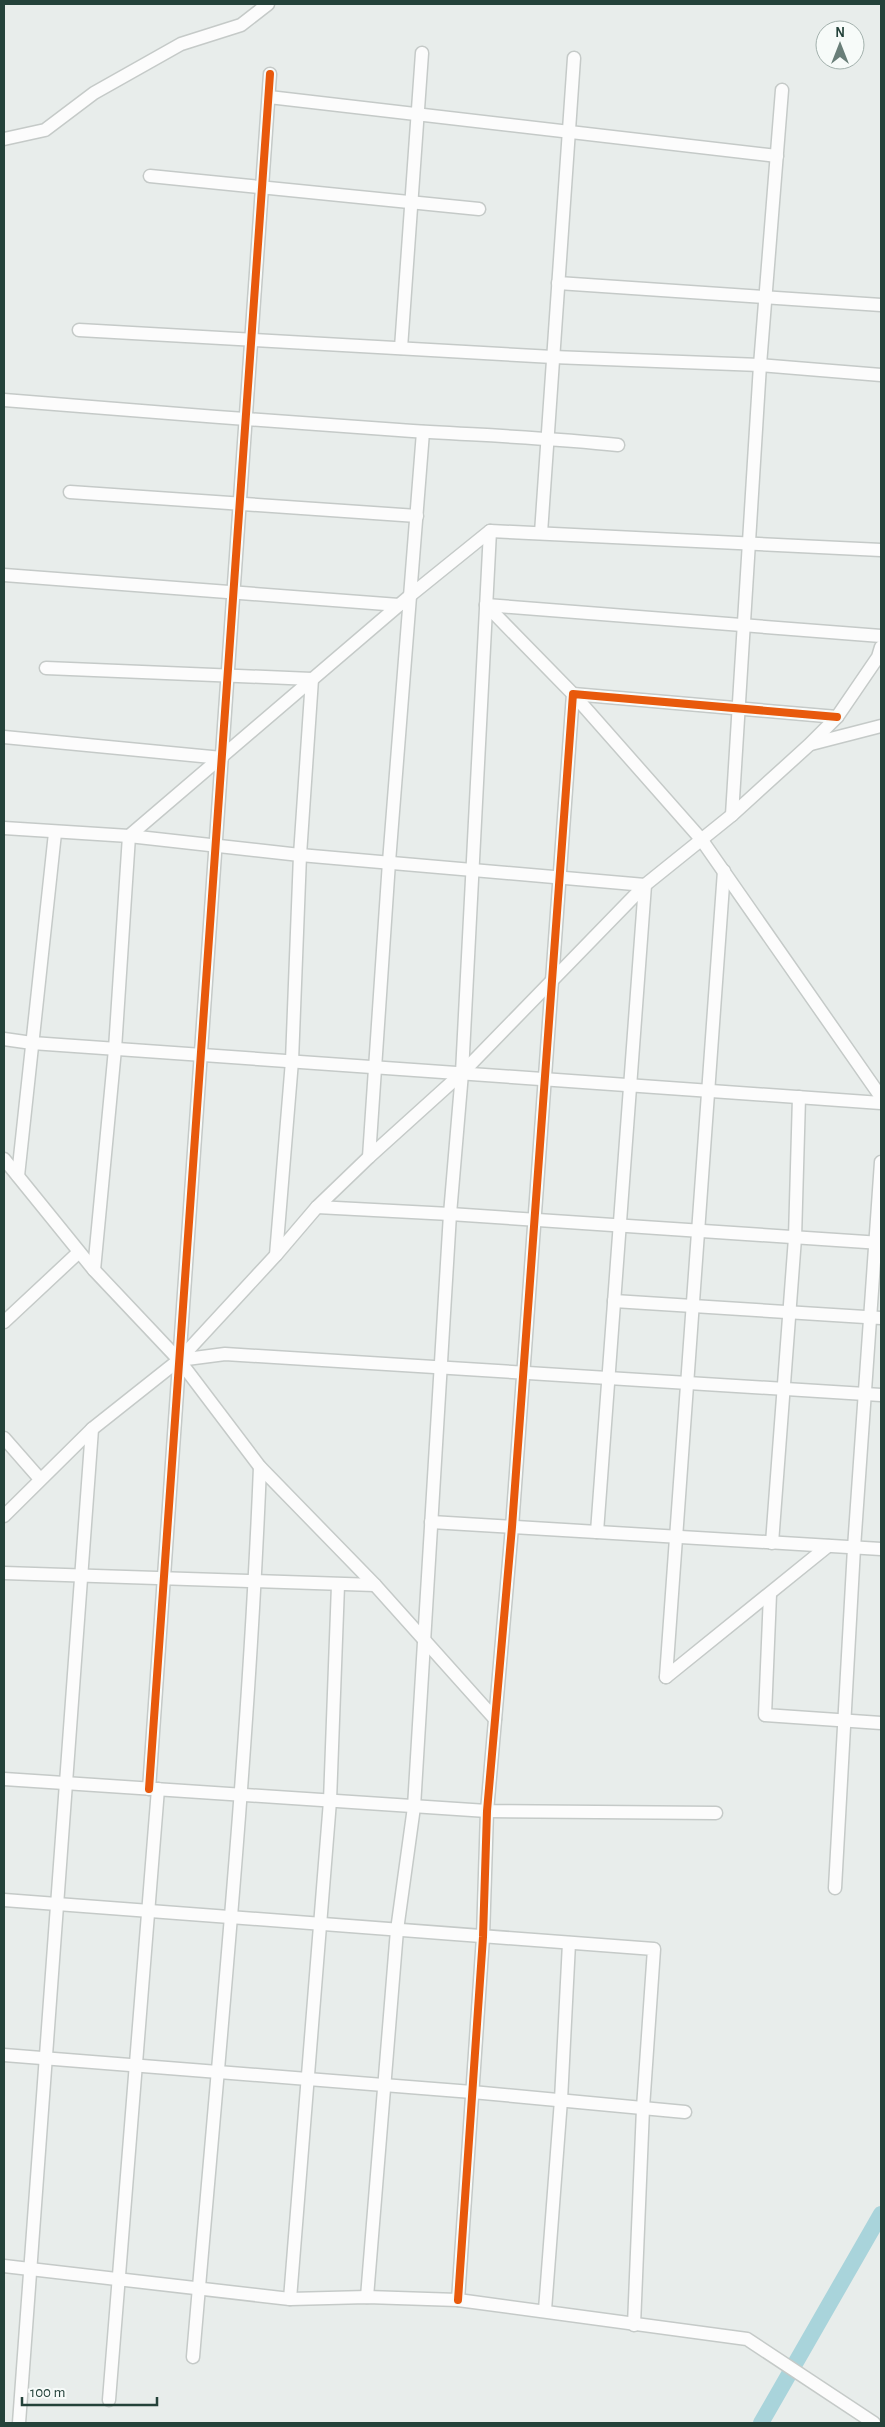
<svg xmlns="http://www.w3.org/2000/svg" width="885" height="2427" font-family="'Alegreya Sans',sans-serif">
  <rect width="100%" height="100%" fill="#e8edeb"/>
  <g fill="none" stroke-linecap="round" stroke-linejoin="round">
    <path stroke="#a9d4db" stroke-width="16" d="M761,2423L881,2214"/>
    <g stroke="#c5cac8" stroke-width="15">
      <g id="minor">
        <path d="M269,97L777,156"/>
        <path d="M4,139L45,130L94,93L181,44L241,25L268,4"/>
        <path d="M150,176L479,209"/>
        <path d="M558,283L881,305"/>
        <path d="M79,330L553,357L760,365L881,375"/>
        <path d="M401,348L422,53"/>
        <path d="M4,400C136,411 267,421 399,430C472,435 545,437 618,445"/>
        <path d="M70,492L417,516"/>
        <path d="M541,533L574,58"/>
        <path d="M4,575L399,605"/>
        <path d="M486,605L573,694L701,839L881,1097"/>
        <path d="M486,605L881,636"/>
        <path d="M46,668L312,679L300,855L292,1061L276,1255"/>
        <path d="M4,737L222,758"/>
        <path d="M811,744L881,726"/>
        <path d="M732,815L760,365L782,90"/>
        <path d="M4,828L129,836L300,855L645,885L597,1532"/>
        <path d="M4,1039L32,1043L881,1103"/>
        <path d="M369,1157L389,862L423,432"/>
        <path d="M4,1159L94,1270L179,1360L225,1354L881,1395"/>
        <path d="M18,1176L55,833"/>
        <path d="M317,1207L450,1214L881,1243"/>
        <path d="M94,1270L115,1049L129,836L412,594L490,531L881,550"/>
        <path d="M614,1301L881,1318"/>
        <path d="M4,1322L79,1252"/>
        <path d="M179,1360L260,1467L375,1585L495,1719"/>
        <path d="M4,1438L40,1479"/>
        <path d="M4,1516L92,1429L179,1360L276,1255L317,1207L369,1157L462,1073L645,885L732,815L809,745L837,717L878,657L881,647"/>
        <path d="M431,1522L881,1549"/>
        <path d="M772,1543L795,1238L799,1097"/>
        <path d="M4,1573L375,1585"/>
        <path d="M770,1594L765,1715L881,1723"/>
        <path d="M666,1677L724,871"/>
        <path d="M666,1677L828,1546"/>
        <path d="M4,1779L487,1811L716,1813"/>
        <path d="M149,1789L270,74"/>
        <path d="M835,1888L854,1548L881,1162"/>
        <path d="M4,1900L654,1949L643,2108L634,2325"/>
        <path d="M4,2055L472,2092L685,2112"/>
        <path d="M4,2266L290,2299L367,2297L458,2300L747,2339L874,2423"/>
        <path d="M367,2297L397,1930L414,1807L450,1214L462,1073L490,531"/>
        <path d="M290,2299L330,1801L338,1585"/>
        <path d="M458,2300L483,1937L487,1811L512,1527L573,694L837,717"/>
        <path d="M545,2310L561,2100L569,1943"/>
        <path d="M193,2357C218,2061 248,1764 260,1467"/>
        <path d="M109,2400L158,1789"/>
        <path d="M19,2423L92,1429"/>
      </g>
    </g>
    <use href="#minor" stroke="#fcfcfc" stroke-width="12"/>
    <g stroke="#f7fbf9" stroke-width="11">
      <g id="cycleway">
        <path d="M149,1789L270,74"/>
        <path d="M458,2300L483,1937L487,1811L512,1527L573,694L837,717"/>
      </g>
    </g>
    <use href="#cycleway" stroke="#e8590c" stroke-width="8"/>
  </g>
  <rect width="885" height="2427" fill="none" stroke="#24423a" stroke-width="10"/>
  <g transform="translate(840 45)"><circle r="24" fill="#f7fbf9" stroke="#a3b1ad"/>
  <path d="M0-4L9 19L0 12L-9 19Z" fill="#697e78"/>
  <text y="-8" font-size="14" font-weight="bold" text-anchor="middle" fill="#24423a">N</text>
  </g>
  <path d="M22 2397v8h135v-8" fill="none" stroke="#24423a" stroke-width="2.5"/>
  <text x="30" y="2397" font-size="15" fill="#24423a" stroke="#f7fbf9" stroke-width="4" paint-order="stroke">100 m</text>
</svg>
